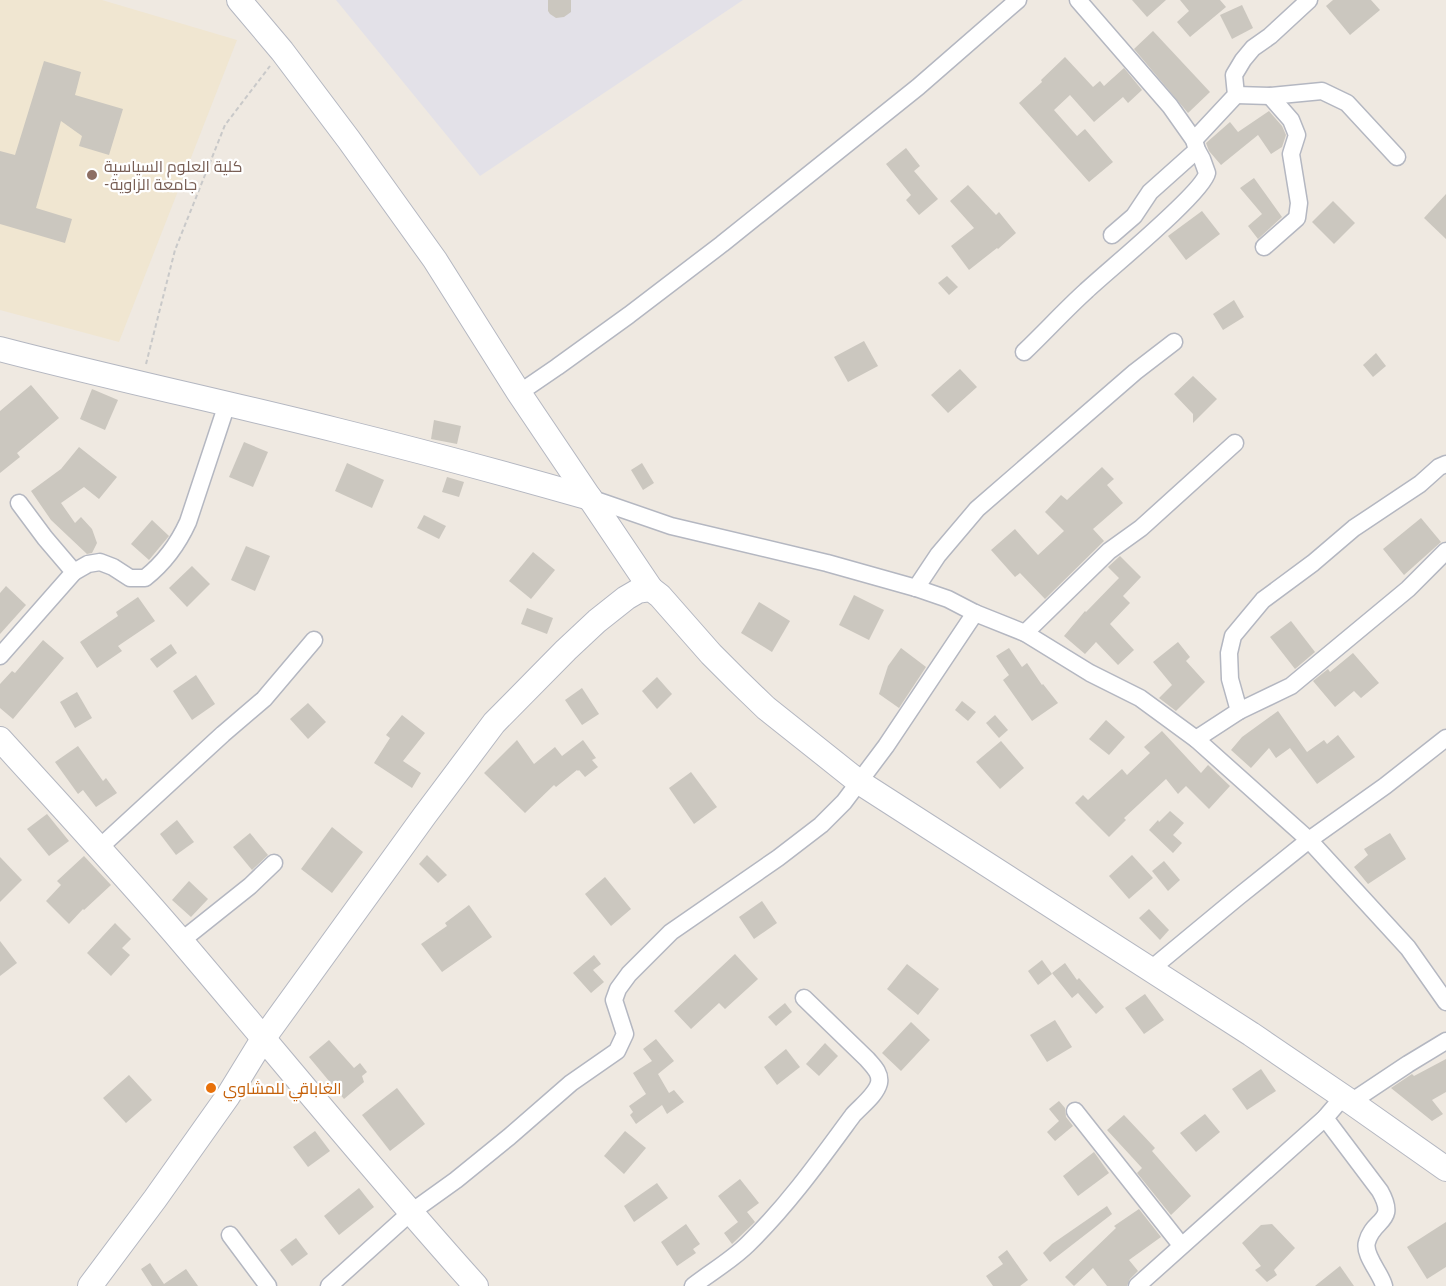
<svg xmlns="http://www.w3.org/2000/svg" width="1446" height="1286" font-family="'Fira Sans Condensed',Cairo,sans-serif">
  <rect width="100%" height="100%" fill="#efe9e1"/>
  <path fill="#e3e1e8" d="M336,0H743L480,176Z"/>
  <path fill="#f0e6d1" d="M0,0H102L237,40L119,342L0,310Z"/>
  <g fill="#cbc7bf">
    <path d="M548,0H571V12L564,17L556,18L550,14L548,11Z"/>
    <path d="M1132,0H1166L1147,17Z"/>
    <path d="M1180,0H1220L1226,7L1190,37L1177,22L1189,11Z"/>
    <path d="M1333,0H1371L1380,10L1350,35L1326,6Z"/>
    <path d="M1242,5L1253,28L1232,39L1220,15Z"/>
    <path d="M1153,31L1210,92L1188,113L1134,49Z"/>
    <path d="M1065,57L1093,87L1100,81L1104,86L1124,68L1142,90L1128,103L1123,97L1094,122L1070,95L1054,110L1077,136L1085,129L1113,162L1089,182L1019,103L1042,82L1041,80Z"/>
    <path d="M44,61L81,72L75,95L123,109L109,155L79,146L82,136L61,121L36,208L72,219L65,243L0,224V151L15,155Z"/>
    <path d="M1269,111L1282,126L1286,135L1282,147L1271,154L1258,135L1221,165L1209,151L1206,143L1230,122L1238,132Z"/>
    <path d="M906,148L920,166L914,171L938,199L919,215L906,200L911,195L886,164Z"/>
    <path d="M1254,178L1282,217L1258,239L1248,226L1262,214L1240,188Z"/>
    <path d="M968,185L996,215L999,212L1016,233L998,249L997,248L969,270L951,246L974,228L950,201Z"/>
    <path d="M1446,194V239L1424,218Z"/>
    <path d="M1333,201L1355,223L1334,244L1312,222Z"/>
    <path d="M1202,211L1220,234L1186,260L1168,236Z"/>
    <path d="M947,276L958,287L949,295L938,283Z"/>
    <path d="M1234,300L1244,317L1223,330L1213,314Z"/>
    <path d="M864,341L878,366L848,382L834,357Z"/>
    <path d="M1376,353L1386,366L1373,377L1363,365Z"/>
    <path d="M960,369L977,387L948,413L931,395Z"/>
    <path d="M1193,376L1217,399L1193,423V414L1174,394Z"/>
    <path d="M31,385L59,418L17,453L20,457L0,473V411Z"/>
    <path d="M92,389L118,400L105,430L80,419Z"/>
    <path d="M434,420L461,426L457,444L431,439Z"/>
    <path d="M244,442L268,452L253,487L229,477Z"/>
    <path d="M79,447L117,477L99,499L84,487L61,503L75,523L81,517L92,529L97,543L92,553L87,554L51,520L31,491L61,469Z"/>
    <path d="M347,463L384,480L372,508L335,491Z"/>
    <path d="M642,463L654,483L643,490L631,470Z"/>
    <path d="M1102,467L1114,479L1107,485L1123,503L1093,529L1104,541L1045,599L1020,573L1015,577L991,550L1015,529L1038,555L1064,531L1045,512L1061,495L1067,500Z"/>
    <path d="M447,477L464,482L459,497L442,492Z"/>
    <path d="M424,515L446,526L439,539L417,528Z"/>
    <path d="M1421,518L1441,542L1404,575L1383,549Z"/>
    <path d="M152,520L169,536L149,560L131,544Z"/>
    <path d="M246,546L270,556L255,591L231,580Z"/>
    <path d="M533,552L555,570L531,599L509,581Z"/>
    <path d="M1120,556L1141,577L1123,596L1130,603L1110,624L1134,650L1118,665L1096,642L1085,654L1064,636L1085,611L1086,612L1119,578L1108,567Z"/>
    <path d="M192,566L210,584L187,607L169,588Z"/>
    <path d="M6,586L26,605L0,634V593Z"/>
    <path d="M854,595L884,610L869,640L839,625Z"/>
    <path d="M138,597L155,621L118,646L122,651L97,668L80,642L118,616L116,612Z"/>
    <path d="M759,602L790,621L772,652L741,633Z"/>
    <path d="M527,608L553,618L547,634L521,624Z"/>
    <path d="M1291,621L1315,652L1295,669L1270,637Z"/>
    <path d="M43,640L64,658L13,719L0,708V684L12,671L15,673Z"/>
    <path d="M1178,642L1190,657L1186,661L1205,682L1176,711L1159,698L1172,685L1153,662Z"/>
    <path d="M171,644L177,653L157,668L150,659Z"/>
    <path d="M901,648L926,667L899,708L879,694L888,666Z"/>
    <path d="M1009,648L1022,667L1027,663L1042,685L1043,684L1058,703L1032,721L1003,680L1009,675L996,656Z"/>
    <path d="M1353,653L1379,683L1361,698L1354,691L1335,707L1313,681L1328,669L1330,672Z"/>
    <path d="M196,675L215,704L192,720L173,691Z"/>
    <path d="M657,677L672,694L657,709L642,691Z"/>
    <path d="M582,688L599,714L582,725L565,700Z"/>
    <path d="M77,692L92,718L75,728L60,702Z"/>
    <path d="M962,701L976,712L968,721L955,710Z"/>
    <path d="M308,703L326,722L308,739L290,719Z"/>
    <path d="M1278,711L1307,752L1324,740L1327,744L1338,735L1355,757L1317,784L1290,748L1276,758L1269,748L1251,768L1231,750L1242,737Z"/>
    <path d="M402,715L425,733L403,761L421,773L412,788L374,763L390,738L386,735Z"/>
    <path d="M995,715L1008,730L999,738L986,723Z"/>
    <path d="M1106,720L1125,737L1109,755L1089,739Z"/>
    <path d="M1162,731L1201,773L1208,765L1230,786L1209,809L1186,786L1178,794L1166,779L1124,818L1126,820L1109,837L1075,803L1083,795L1088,800L1122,769L1127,775L1150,753L1144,747Z"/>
    <path d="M517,740L534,764L555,747L562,756L583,740L596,758L592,760L598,767L585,777L579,770L578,771L577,770L556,787L554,785L525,813L484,773Z"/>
    <path d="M1001,741L1024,768L1000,789L976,762Z"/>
    <path d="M78,746L103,781L106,778L117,793L96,807L83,790L78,794L55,762Z"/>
    <path d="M691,772L717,807L694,824L669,788Z"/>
    <path d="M1170,811L1184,823L1173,835L1182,843L1173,853L1149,830L1158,820L1159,822Z"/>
    <path d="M47,814L69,841L49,856L27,829Z"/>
    <path d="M177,820L194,842L176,855L160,834Z"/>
    <path d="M332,827L363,852L332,893L301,869Z"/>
    <path d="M250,833L268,855L252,870L233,847Z"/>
    <path d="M1390,833L1406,859L1368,884L1354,867L1368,855L1364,849Z"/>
    <path d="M427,855L447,875L438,883L419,864Z"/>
    <path d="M1132,855L1153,878L1129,899L1109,876Z"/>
    <path d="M84,856L111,885L84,910L83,909L69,924L46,901L61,885L57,881Z"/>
    <path d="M0,857L22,880L0,902Z"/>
    <path d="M1164,861L1180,880L1168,891L1152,871Z"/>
    <path d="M605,877L631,909L611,926L585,894Z"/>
    <path d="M189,881L208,899L191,917L172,900Z"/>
    <path d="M762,901L777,923L754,939L739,917Z"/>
    <path d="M469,905L492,937L442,972L421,944L447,926L445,923Z"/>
    <path d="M1149,909L1169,930L1160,940L1139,918Z"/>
    <path d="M115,923L131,939L122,948L130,955L111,976L87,953Z"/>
    <path d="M0,941L17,963L0,976Z"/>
    <path d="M735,954L758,979L725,1009L719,1003L691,1029L674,1011Z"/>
    <path d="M594,955L601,964L593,970L604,982L591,993L573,973Z"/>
    <path d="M1042,960L1052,974L1038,985L1028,971Z"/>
    <path d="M1065,963L1077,980L1079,978L1104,1007L1096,1014L1078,993L1072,998L1052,973Z"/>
    <path d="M907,964L939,989L918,1015L887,989Z"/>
    <path d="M1145,994L1164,1020L1144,1034L1125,1008Z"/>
    <path d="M785,1003L792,1012L776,1026L768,1017Z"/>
    <path d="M1055,1020L1072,1047L1047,1062L1030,1035Z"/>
    <path d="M911,1022L930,1040L901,1071L882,1053Z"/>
    <path d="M656,1039L674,1061L658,1074L669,1093L674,1090L684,1102L667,1114L662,1105L636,1124L630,1115L633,1112L629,1106L646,1094L633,1073L652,1061L643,1049Z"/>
    <path d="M329,1040L354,1068L360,1063L367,1072L362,1076L364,1082L344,1099L309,1057Z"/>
    <path d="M825,1043L838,1056L819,1076L806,1064Z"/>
    <path d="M786,1049L800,1067L777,1085L764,1067Z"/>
    <path d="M1446,1059V1092L1432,1100L1443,1114L1432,1121L1391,1088L1412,1074L1414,1076Z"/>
    <path d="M1261,1069L1276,1091L1247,1110L1232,1089Z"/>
    <path d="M129,1075L152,1100L126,1123L103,1098Z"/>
    <path d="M397,1088L425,1124L390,1151L362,1115Z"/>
    <path d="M1059,1101L1065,1108L1066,1117L1073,1126L1055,1141L1047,1132L1059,1121L1049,1109Z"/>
    <path d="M1205,1114L1220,1132L1196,1152L1180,1133Z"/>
    <path d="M1124,1115L1155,1148L1152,1151L1191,1196L1171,1215L1137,1173L1142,1168L1107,1130Z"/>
    <path d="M315,1131L330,1151L308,1167L293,1147Z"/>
    <path d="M625,1131L646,1148L624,1174L604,1156Z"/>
    <path d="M1094,1152L1109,1173L1078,1196L1063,1176Z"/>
    <path d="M740,1179L759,1203L747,1212L755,1222L732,1244L724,1233L738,1222L718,1196Z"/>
    <path d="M657,1183L668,1198L634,1222L624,1206Z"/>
    <path d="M359,1188L374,1207L339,1235L324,1216Z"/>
    <path d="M1107,1206L1112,1214L1050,1262L1043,1253L1052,1244Z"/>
    <path d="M1139,1209L1161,1237L1129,1260L1138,1271L1130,1279L1127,1286H1107L1093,1268L1074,1286L1065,1277L1116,1228L1114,1226Z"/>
    <path d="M1446,1222V1267L1427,1279L1407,1247Z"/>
    <path d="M686,1224L700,1244L693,1249L696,1253L677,1266L661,1242Z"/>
    <path d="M1272,1224L1295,1248L1274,1270L1277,1275L1267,1282L1255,1270L1261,1266L1242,1243L1261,1225Z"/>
    <path d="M296,1238L308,1254L292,1266L280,1250Z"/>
    <path d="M1007,1250L1028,1280L1020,1286H993L986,1276L1003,1264L998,1257Z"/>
    <path d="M150,1263L164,1284L186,1269L198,1286H152L141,1269Z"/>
    <path d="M1340,1266L1354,1286H1315Z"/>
  </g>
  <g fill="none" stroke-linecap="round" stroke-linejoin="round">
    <g stroke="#b4b7c1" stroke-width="19">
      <g id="street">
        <path d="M1236,95L1270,96L1322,91L1347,103L1397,157"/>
        <path d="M1194,140L1236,95L1234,75L1243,60L1253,48L1270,36L1309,0"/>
        <path d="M1112,235L1134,216L1150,192L1197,150"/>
        <path d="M1264,247L1297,218L1299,203L1291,154L1297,135L1291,120L1270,96"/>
        <path d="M1024,352C1045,332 1065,310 1086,291C1107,271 1203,193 1207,173L1202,159L1197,150L1194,140L1170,106L1078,0"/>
        <path d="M519,393L557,367L629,315L722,244L918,87L1018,0"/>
        <path d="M590,498L671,526L827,563L916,588L948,599L975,613L1025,633L1090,673L1140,698L1196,739L1309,840L1408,948L1446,1002"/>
        <path d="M74,572L88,564L100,562L113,567L130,578H145C164,563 178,544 188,522L227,404"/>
        <path d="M916,588L938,555L977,509L1135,372L1174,342"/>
        <path d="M1025,633L1109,551L1141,528L1235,443"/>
        <path d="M0,656L74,572L45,538L19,503"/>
        <path d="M1239,711L1230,679L1229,653L1233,636L1263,600L1313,563L1354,528L1420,484L1439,467L1446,464"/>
        <path d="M1196,739L1239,711L1291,686L1408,589L1446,551"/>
        <path d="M99,848L223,734L264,699L314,640"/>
        <path d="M181,941L250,886L274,863"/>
        <path d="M1151,969L1238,897L1309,840L1385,786L1446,738"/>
        <path d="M1351,1102L1408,1064L1446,1041"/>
        <path d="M1075,1111L1181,1245"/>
        <path d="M1325,1118L1380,1191C1398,1223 1373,1218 1367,1242C1363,1255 1381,1273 1384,1286"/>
        <path d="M230,1235L268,1286"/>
        <path d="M329,1286L410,1213L456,1180L509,1137L571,1083L617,1051L625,1034L614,1000L618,989L629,974L671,932L778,858L821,825L844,802L886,746L975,613"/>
        <path d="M693,1286C711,1272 732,1260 748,1244C788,1205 820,1160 853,1115C861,1106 876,1095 879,1083C881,1073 873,1066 867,1059L804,998"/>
        <path d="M1137,1286L1325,1118L1343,1097"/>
      </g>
    </g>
    <g stroke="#b4b7c1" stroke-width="26">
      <g id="secondary">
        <path d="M239,0L282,51L349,140L435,260L519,393L651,589"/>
        <path d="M0,349C111,378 224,402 336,430C421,451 506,474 590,498"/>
        <path d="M0,739C61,806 123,873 182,942C280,1057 375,1174 476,1286"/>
        <path d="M90,1286L155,1199L228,1096L263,1039L425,815L494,723L566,650L597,621L626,598L638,591L651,589L660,596L711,654L737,680L766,708L859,782L1251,1034L1351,1102L1446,1169"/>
      </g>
    </g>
    <path stroke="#c9c9c9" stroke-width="2" stroke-dasharray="4.5 3" stroke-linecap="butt" d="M146,364L175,250L225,125L270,66"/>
    <use href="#street" stroke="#fff" stroke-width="16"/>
    <use href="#secondary" stroke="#fff" stroke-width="24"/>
  </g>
  <circle fill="#8d6e63" stroke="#fff" stroke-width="2" cx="92" cy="175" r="6"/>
  <circle fill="#e8710a" stroke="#fff" stroke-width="2" cx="211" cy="1088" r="6"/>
  <g text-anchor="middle" stroke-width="4.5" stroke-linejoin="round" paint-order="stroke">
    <g font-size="16" fill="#785e54" stroke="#fff" text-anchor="start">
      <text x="104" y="172">كلية العلوم السياسية<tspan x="104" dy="18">-جامعة الزاوية</tspan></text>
    </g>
    <g font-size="16" fill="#c56008" stroke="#fff" text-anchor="start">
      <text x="223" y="1094">الغاباقي للمشاوي</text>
    </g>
  </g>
</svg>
